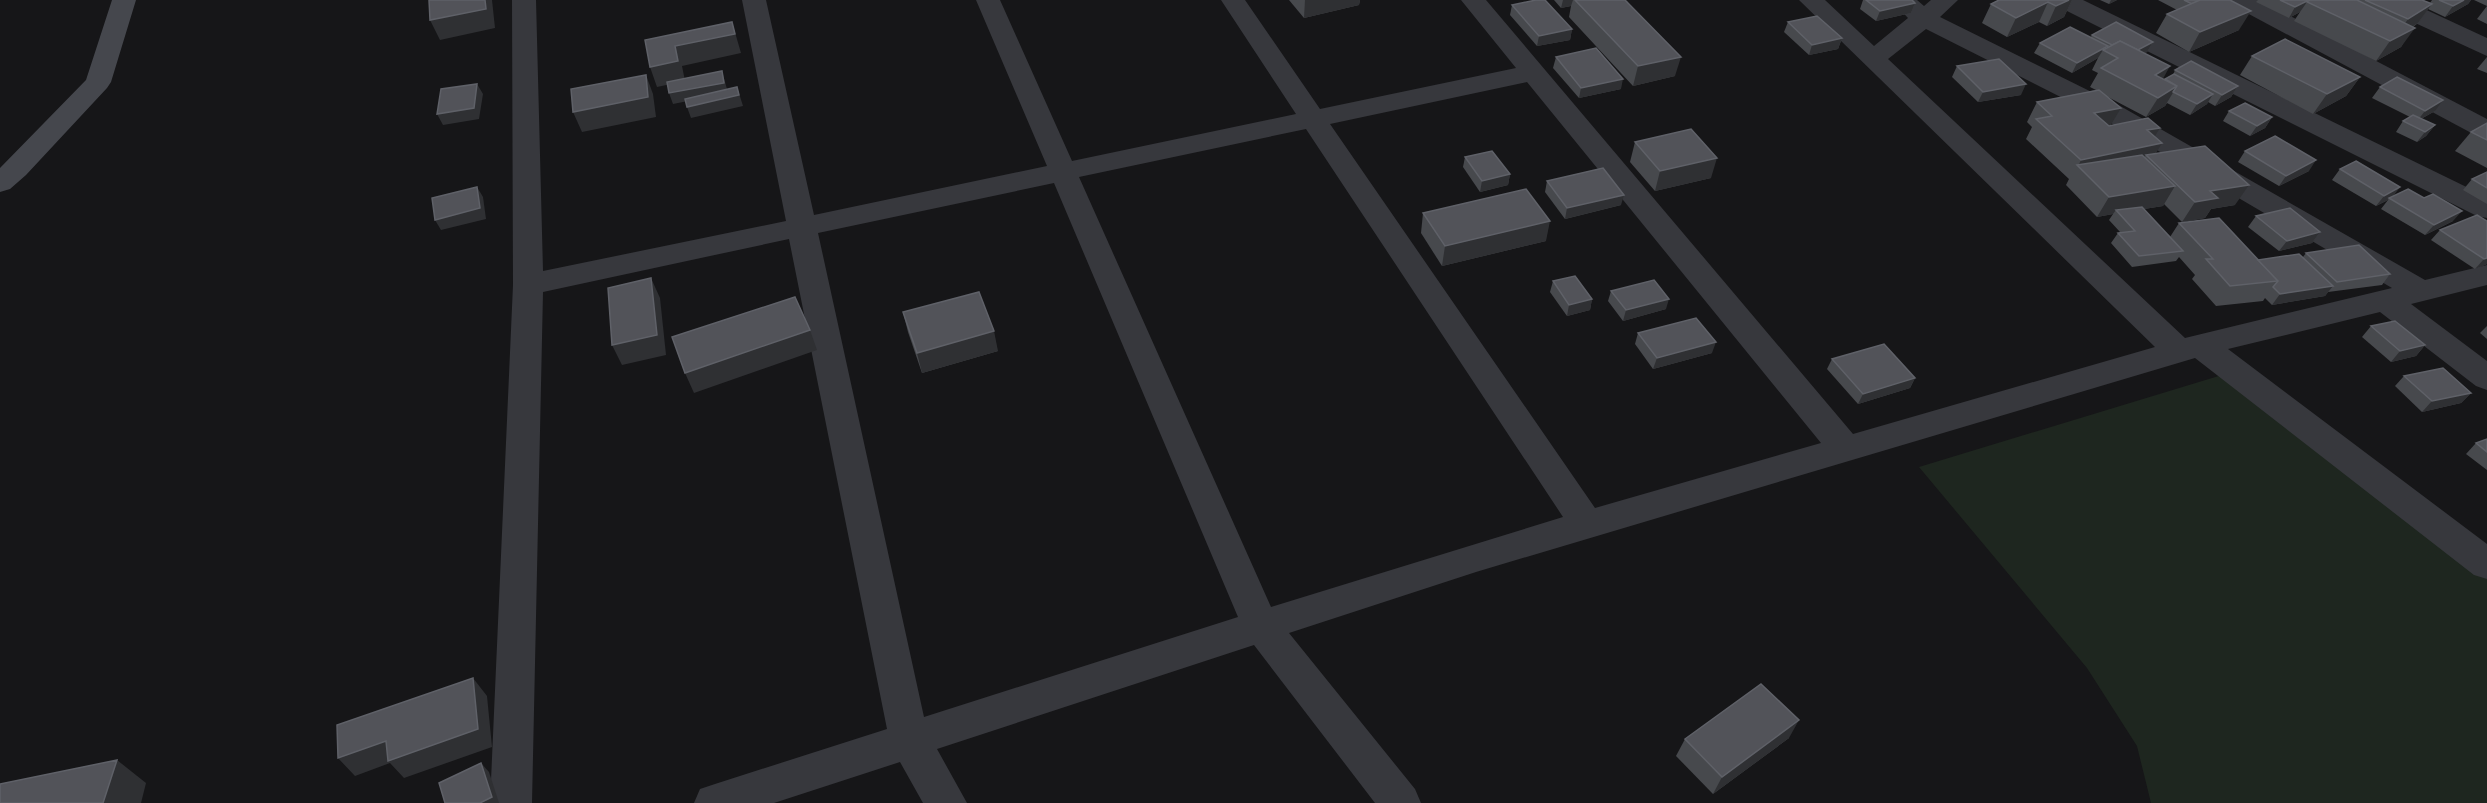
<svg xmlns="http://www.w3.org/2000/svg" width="2487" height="803" font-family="'DM Sans',sans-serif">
  <rect width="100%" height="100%" fill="#161618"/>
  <path fill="#1e261f" d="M2222,375L2487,579V803H2151L2137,746L2087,668L1919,467Z"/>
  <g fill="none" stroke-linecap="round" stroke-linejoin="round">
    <g fill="#37383d" fill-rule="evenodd">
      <path d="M512,0H536L543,271L786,221L742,0H766L814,215L1047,166L976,0H1000L1072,161L1296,114L1221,0H1245L1320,109L1516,68L1461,0H1486L1853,434L2155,347L1799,0H1825L1874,46L1908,18L1891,0H1917L1924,6L1931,0H1958L1940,17L2122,107L2425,280L2487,265V285L2411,304L2487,361V390L2476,386L2380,312L2228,349L2487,544V579L2474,575L2195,358L1476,572L1289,633L1415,789L1421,803H1375L1254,645L937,749L967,803H923L900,762L774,803H694L700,789L715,784L887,729L789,239L543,292L532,803H490L513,285ZM1926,29L2104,119L2392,288L2185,338L1888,59ZM1527,82L1821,443L1595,508L1330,124ZM1306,129L1563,517L1271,607L1079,177ZM1054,183L1238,617L924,717L818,233Z"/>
      <path d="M2052,0H2083L2487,197V218L2477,216L2055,5Z"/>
      <path d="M2229,0H2260L2487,119V138L2477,136L2232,5Z"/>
      <path d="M2373,0H2405L2487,38V56L2376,5Z"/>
    </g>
    <path fill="#45474d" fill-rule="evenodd" d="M112,0H136L111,82L107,88L26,175L10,189L0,192V168L86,80Z"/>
  </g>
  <g fill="#47494d">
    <path d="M1289,0H1360L1359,5L1304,18Z"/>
    <path d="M1554,0H1625L1675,76L1633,86L1569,17L1571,6L1561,8Z"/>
    <path d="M1863,0H1912L1915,3L1911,13L1876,21L1860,9Z"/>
    <path d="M1999,0H2072L2064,17L2047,26L2039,22L2007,37L1982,23L1991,4Z"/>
    <path d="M2100,0H2117L2109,4Z"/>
    <path d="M2158,0H2230L2239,30L2189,52L2156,33L2167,14L2177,10Z"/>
    <path d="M2258,0H2423L2430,3L2432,0H2471L2468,4L2445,17L2428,9L2418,23L2413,27L2401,47L2376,61L2294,21L2300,12L2289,18L2256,2Z"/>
    <path d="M2474,0H2487V6Z"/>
    <path d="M1512,5L1572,29L1570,40L1537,46L1510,15Z"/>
    <path d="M2487,6V24L2477,19Z"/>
    <path d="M1788,22L1842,38L1838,49L1809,55L1784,32Z"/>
    <path d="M2092,35L2153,42L2147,52L2145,53L2163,79L2165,80L2173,75L2175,70L2238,86L2231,97L2215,106L2208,102L2207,104L2190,115L2167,103L2165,106L2146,117L2106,96L2111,125L2154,137L2156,154L2235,205L2211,209L2205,218L2182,222L2164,204L2163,206L2144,209L2170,237L2179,223L2258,260L2303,257L2306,253L2390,274L2382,285L2328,292L2325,296L2272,305L2265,298L2263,301L2216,306L2192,279L2195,275L2179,257L2176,261L2132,267L2111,243L2118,233L2120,232L2109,220L2113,214L2097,217L2066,185L2069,179L2026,139L2032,127L2027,122L2037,102L2096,90L2090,87L2098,73L2092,70L2098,58L2072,73L2034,53L2040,43L2091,37Z"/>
    <path d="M2252,56L2360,77L2346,96L2313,114L2240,75Z"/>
    <path d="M1556,57L1621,89L1579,98L1553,68Z"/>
    <path d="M2487,57V73L2477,69Z"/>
    <path d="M1957,66L2021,95L1978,102L1952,77Z"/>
    <path d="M2380,87L2435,111L2421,119L2435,125L2426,136L2417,142L2396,132L2403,121L2410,117L2372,98Z"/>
    <path d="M2229,111L2272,117L2265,128L2250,136L2223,121Z"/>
    <path d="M2487,123V168L2455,151L2471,132Z"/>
    <path d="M1635,142L1711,178L1655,191L1630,162Z"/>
    <path d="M2245,151L2309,171L2279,186L2238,162Z"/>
    <path d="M1465,157L1510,174L1508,185L1480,192L1463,167Z"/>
    <path d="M2340,169L2393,196L2453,221L2425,235L2381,209L2388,200L2376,206L2332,180Z"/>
    <path d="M2487,172V204L2463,190L2472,179Z"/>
    <path d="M1547,181L1621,205L1565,219L1545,192Z"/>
    <path d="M1423,213L1546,241L1442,266L1421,233Z"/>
    <path d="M2256,216L2320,232L2312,243L2279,251L2248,227Z"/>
    <path d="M2487,221V264L2475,269L2431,240L2440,230Z"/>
    <path d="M1553,281L1592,299L1590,310L1567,316L1550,292Z"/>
    <path d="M1611,291L1666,309L1623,321L1608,301Z"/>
    <path d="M903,312L998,351L922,373L908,332Z"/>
    <path d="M2371,326L2425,345L2416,356L2391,362L2362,337Z"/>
    <path d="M2487,326V339L2480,333Z"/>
    <path d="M1638,333L1712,353L1653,369L1635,344Z"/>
    <path d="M1832,359L1915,378L1910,388L1858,404L1827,369Z"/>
    <path d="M2404,376L2471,393L2461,403L2422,412L2395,386Z"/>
    <path d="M2487,439V470L2466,454L2476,443Z"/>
    <path d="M1789,738L1713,794L1676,756L1685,739Z"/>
  </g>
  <g fill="#2f3033">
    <path d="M485,0H492L495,28L440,40L430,20Z"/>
    <path d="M1305,0H1360L1359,5L1304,18Z"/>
    <path d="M1563,0H1573L1571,6L1561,8Z"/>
    <path d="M2069,0H2072L2064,17L2047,26L2056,6Z"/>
    <path d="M2111,0H2117L2109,4Z"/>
    <path d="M2309,0L2307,2L2300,12L2289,18L2295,7Z"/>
    <path d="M2464,0H2471L2468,4L2445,17L2453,6Z"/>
    <path d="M2048,2L2039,22L2007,37L2016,18Z"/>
    <path d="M1915,3L1911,13L1876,21L1880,11Z"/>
    <path d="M2432,4L2418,23L2394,39L2408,19Z"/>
    <path d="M2251,11L2239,30L2189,52L2200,32Z"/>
    <path d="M732,22L741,53L682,66L685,81L657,87L650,67L675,46Z"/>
    <path d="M2415,28L2401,47L2376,61L2390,41Z"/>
    <path d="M1572,29L1570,40L1537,46L1539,36Z"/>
    <path d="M1842,38L1838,49L1809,55L1812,45Z"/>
    <path d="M2153,42L2147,52L2124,65L2129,55Z"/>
    <path d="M2108,46L2105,51L2103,50L2098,58L2072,73L2077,63Z"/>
    <path d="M1681,57L1675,76L1633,86L1638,66Z"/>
    <path d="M2170,66L2159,86L2155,75Z"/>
    <path d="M722,71L728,93L673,104L669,93Z"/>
    <path d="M646,75L653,94L656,117L582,132L573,112Z"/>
    <path d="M2360,77L2346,96L2313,114L2327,94Z"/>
    <path d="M1623,79L1621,89L1579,98L1581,88Z"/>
    <path d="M477,84L483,94L479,119L443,125L437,114Z"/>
    <path d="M2026,84L2021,95L1978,102L1983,92Z"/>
    <path d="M2177,86L2165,106L2146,117L2158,98Z"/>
    <path d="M2238,86L2231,97L2215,106L2222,95Z"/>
    <path d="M737,87L743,106L691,118L687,107Z"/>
    <path d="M2213,94L2207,104L2190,115L2197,104Z"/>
    <path d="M2443,100L2435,111L2417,121L2425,111Z"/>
    <path d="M2121,108L2109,128L2094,113Z"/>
    <path d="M2272,117L2265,128L2250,136L2257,126Z"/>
    <path d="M2435,125L2426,136L2417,142L2425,132Z"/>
    <path d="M2160,128L2149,146L2162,143L2152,160L2146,155L2140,165L2078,166L2081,160L2147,130Z"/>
    <path d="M1717,158L1711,178L1655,191L1660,171Z"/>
    <path d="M2316,160L2309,171L2279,186L2286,176Z"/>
    <path d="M1510,174L1508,185L1480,192L1482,181Z"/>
    <path d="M2249,185L2235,205L2211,209L2205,218L2182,222L2195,202L2210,191Z"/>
    <path d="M2175,186L2163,206L2119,213L2116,210L2113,214L2097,217L2109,197Z"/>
    <path d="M477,187L483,197L486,219L441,230L435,220Z"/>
    <path d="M2400,187L2392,198H2389L2388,200L2376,206L2384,196Z"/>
    <path d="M1624,195L1621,205L1565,219L1567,208Z"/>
    <path d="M2462,211L2453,221L2425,235L2434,225Z"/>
    <path d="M1550,221L1546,241L1442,266L1445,246Z"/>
    <path d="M2320,232L2312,243L2279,251L2287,241Z"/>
    <path d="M2487,258V264L2475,269L2484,259Z"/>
    <path d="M651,278L660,298L666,355L622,365L612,345Z"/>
    <path d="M2333,286L2325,296L2272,305L2280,294Z"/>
    <path d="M1592,299L1590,310L1567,316L1569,305Z"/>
    <path d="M1669,299L1666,309L1623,321L1626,310Z"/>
    <path d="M810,330L817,350L694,393L685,373Z"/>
    <path d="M994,331L998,351L922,373L917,353Z"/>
    <path d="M1716,342L1712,353L1653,369L1657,358Z"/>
    <path d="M2425,345L2416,356L2391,362L2400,351Z"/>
    <path d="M1915,378L1910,388L1858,404L1863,394Z"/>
    <path d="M2471,393L2461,403L2422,412L2432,401Z"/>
    <path d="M473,678L487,696L492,747L404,778L390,763L355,776L338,758Z"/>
    <path d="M1799,720L1789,738L1713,794L1722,777Z"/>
    <path d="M117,760L146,783L141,803H103Z"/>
    <path d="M481,763L489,772L499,803H480Z"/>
  </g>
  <g fill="#525359" stroke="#5f6168" stroke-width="1.5">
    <path d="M429,0H485L486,9L430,20Z"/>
    <path d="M1536,0H1545L1572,29L1539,36L1512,5Z"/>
    <path d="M1575,0H1625L1681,57L1638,66Z"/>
    <path d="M1866,0H1912L1915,3L1880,11Z"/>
    <path d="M1999,0H2069L2056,6L2048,2L2016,18L1991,4Z"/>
    <path d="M2184,0H2200L2192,4Z"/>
    <path d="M2200,0H2230L2251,11L2200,32L2167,14Z"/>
    <path d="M2280,0H2309L2295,7Z"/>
    <path d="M2310,0H2357L2415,28L2390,41L2307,2Z"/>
    <path d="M2365,0H2422L2432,4L2408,19Z"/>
    <path d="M2439,0H2464L2453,6Z"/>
    <path d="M1817,16L1842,38L1812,45L1788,22Z"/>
    <path d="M732,22L735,34L675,46L678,61L650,67L645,40Z"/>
    <path d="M2116,22L2153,42L2138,50L2120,41L2112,45L2092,35Z"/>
    <path d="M2070,27L2108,46L2077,63L2040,43Z"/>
    <path d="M2285,39L2360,77L2327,94L2252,56Z"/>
    <path d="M2120,41L2170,66L2155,75L2177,86L2158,98L2101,68L2118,58L2103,50Z"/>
    <path d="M1596,48L1623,79L1581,88L1556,57Z"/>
    <path d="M1999,59L2026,84L1983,92L1957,66Z"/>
    <path d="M2191,61L2238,86L2222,95L2175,70Z"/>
    <path d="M722,71L724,83L669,93L667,82Z"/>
    <path d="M2174,74L2213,94L2197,104L2173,92L2177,86L2165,79Z"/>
    <path d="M646,75L648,97L573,112L571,89Z"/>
    <path d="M2397,77L2443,100L2425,111L2380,87Z"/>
    <path d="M477,84L474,108L437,114L441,89Z"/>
    <path d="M737,87L739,95L687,107L685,99Z"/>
    <path d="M2099,90L2121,108L2094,113L2109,126L2148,118L2160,128L2147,130L2162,143L2081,160L2036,119L2052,116L2037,102Z"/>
    <path d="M2245,103L2272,117L2257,126L2229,111Z"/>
    <path d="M2413,115L2435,125L2425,132L2403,121Z"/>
    <path d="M2487,123V140L2471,132Z"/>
    <path d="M1691,129L1717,158L1660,171L1635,142Z"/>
    <path d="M2275,136L2316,160L2286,176L2245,151Z"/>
    <path d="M2205,146L2249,185L2210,191L2218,198L2195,202L2146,155Z"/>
    <path d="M1492,151L1510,174L1482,181L1465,157Z"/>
    <path d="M2142,155L2175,186L2109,197L2077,165Z"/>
    <path d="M2356,161L2400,187L2384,196L2340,169Z"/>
    <path d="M1603,168L1624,195L1567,208L1547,181Z"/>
    <path d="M2487,172V188L2472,179Z"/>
    <path d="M477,187L480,208L435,220L432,198Z"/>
    <path d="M1526,189L1550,221L1445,246L1423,213Z"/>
    <path d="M2408,189L2424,198L2433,194L2462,211L2434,225L2389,198Z"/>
    <path d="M2142,207L2183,251L2139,256L2118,233L2135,231L2116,210Z"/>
    <path d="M2290,208L2320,232L2287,241L2256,216Z"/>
    <path d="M2477,215L2487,221V258L2484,259L2440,230Z"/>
    <path d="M2219,218L2278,281L2230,286L2206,259H2213L2179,223Z"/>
    <path d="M2359,245L2390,274L2337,282L2306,253Z"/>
    <path d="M2299,254L2333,286L2280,294L2273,287L2278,281L2258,260Z"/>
    <path d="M1575,276L1592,299L1569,305L1553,281Z"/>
    <path d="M651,278L657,335L612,345L608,288Z"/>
    <path d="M1654,280L1669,299L1626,310L1611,291Z"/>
    <path d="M979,292L994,331L917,353L903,312Z"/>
    <path d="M795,297L810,330L685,373L672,337Z"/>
    <path d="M1696,318L1716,342L1657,358L1638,333Z"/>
    <path d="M2395,321L2425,345L2400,351L2371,326Z"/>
    <path d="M1884,344L1915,378L1863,394L1832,359Z"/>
    <path d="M2443,368L2471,393L2432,401L2404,376Z"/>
    <path d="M2487,439V452L2476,443Z"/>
    <path d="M473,678L478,729L388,761L386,741L338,758L337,725Z"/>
    <path d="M1761,684L1799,720L1722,777L1685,739Z"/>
    <path d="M117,760L103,803H0V784Z"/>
    <path d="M481,763L492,797L480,803H445L439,783Z"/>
  </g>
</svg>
